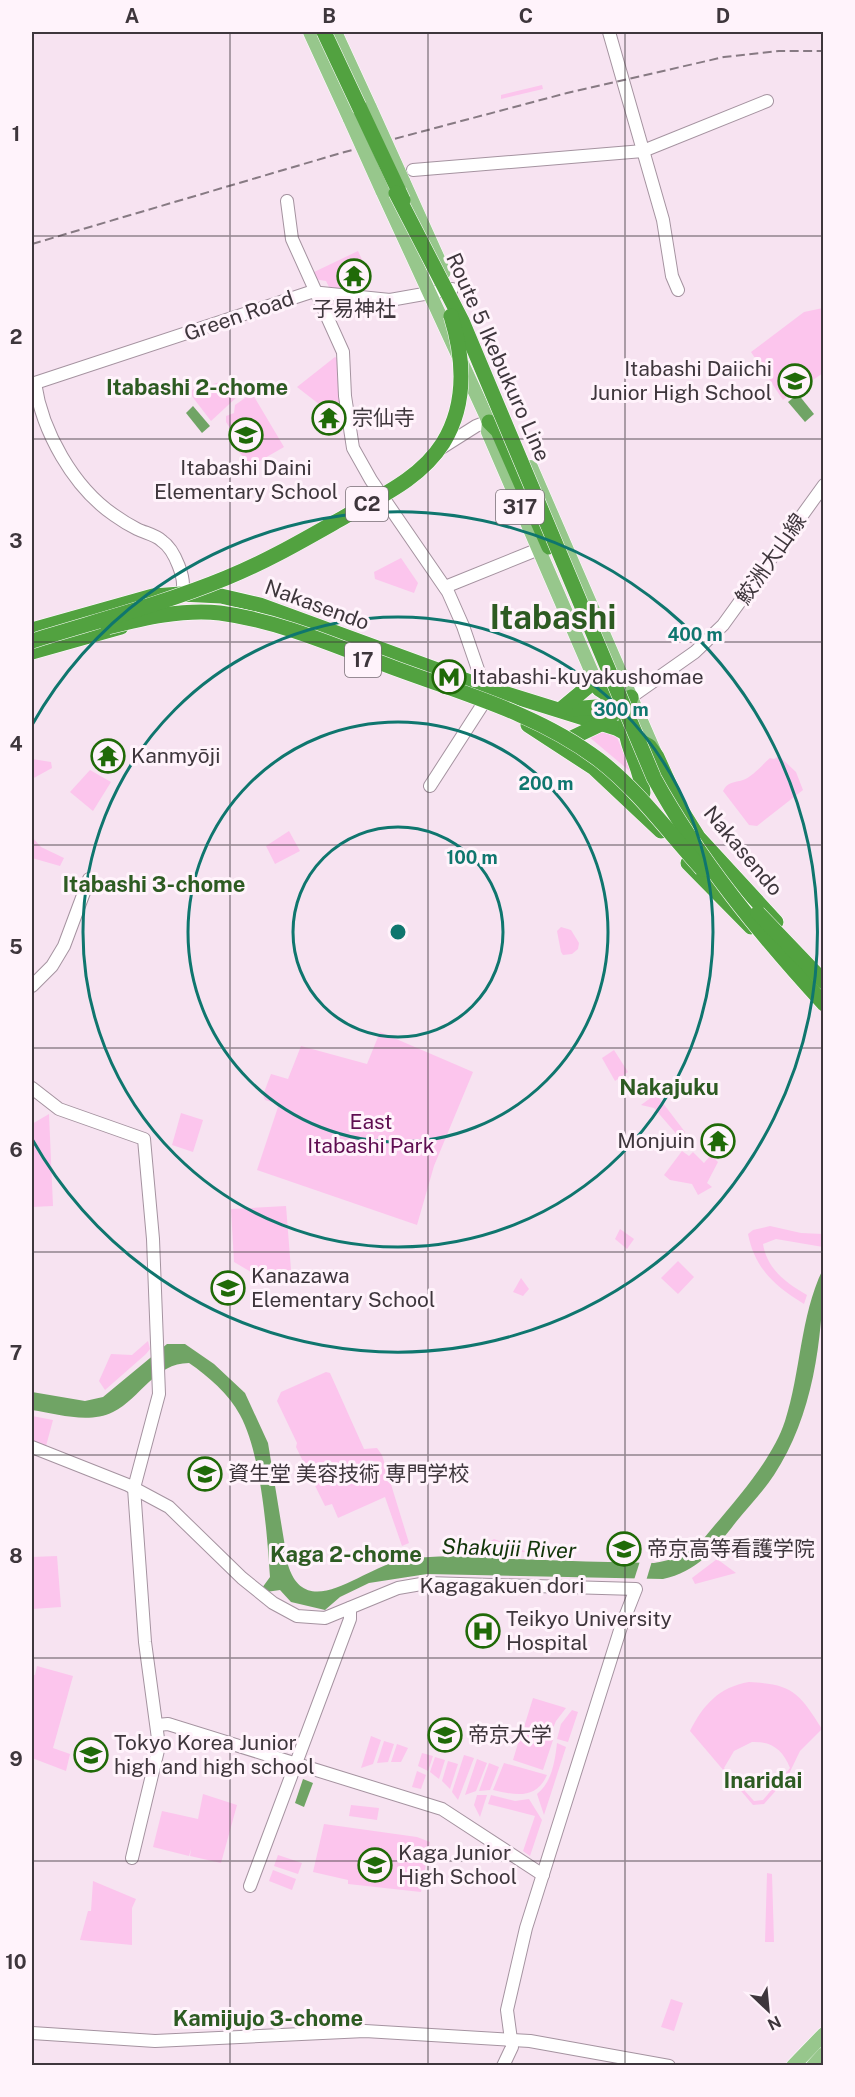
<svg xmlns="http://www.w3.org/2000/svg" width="855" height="2097" font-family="'Public Sans','Noto Sans JP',sans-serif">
  <rect width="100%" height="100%" fill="#f7e3f1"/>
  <g fill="#fcc5ed" fill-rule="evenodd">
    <path d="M542,85L543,89L501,99V95Z"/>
    <path d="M358,251L364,264L359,266L355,263L343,270L351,290L329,287L326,281L314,279L312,273Z"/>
    <path d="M823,308V373L800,389L798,387L783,400L751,352L804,312Z"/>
    <path d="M335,357L340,360L346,427L331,404L324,408L297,387Z"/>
    <path d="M224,381L235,387L239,395L211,421L188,391Z"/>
    <path d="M252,393L284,447L251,466L228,439L232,431L226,422V416L234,413L235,405Z"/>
    <path d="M401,558L418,583L414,593L375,579L374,572Z"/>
    <path d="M602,731L616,735L632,773L588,736Z"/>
    <path d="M779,756L796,772L803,790L757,826L749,825L723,791C728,781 734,783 743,780C752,777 763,764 770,758L774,759Z"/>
    <path d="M32,759L51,762L52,768L32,779Z"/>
    <path d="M90,770L111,782L93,811L70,792Z"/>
    <path d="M289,831L300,851L275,864L266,846Z"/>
    <path d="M32,837L41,847L64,858L60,866L32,858Z"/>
    <path d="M561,927L571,930L579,943L578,949L572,954L563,955L561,952L557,931Z"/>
    <path d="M380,1032L473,1072L434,1166L417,1225L257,1170L279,1104L265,1100L263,1095L271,1074L288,1079L301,1046L367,1064Z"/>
    <path d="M614,1050L628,1072L615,1081L602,1058Z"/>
    <path d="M656,1094L685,1132L680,1138L654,1108L641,1105Z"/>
    <path d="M181,1113L203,1120L193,1152L172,1145Z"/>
    <path d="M49,1114L53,1206L32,1207V1124Z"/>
    <path d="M682,1151L689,1156L693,1152L704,1163L711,1155L718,1162L707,1183L712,1187L698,1195L692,1184L670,1180L664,1175Z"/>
    <path d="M286,1206L291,1270L251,1272L234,1262L231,1209Z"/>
    <path d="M770,1226L801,1233L823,1234V1247L776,1239L763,1244C767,1269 786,1283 807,1295L804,1304C775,1286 755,1269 748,1234L753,1230Z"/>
    <path d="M620,1229L634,1239L627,1249L615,1239Z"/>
    <path d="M678,1261L694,1277L678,1294L661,1278Z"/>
    <path d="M521,1278L529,1289L523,1296L513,1292Z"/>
    <path d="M148,1341L150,1349L146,1354L105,1390L99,1381L111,1354L132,1355Z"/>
    <path d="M326,1372L330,1373L364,1449L377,1448L382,1455L409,1543L402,1546L385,1497L338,1518L332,1504L325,1506L296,1447L297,1443L277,1401L281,1392Z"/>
    <path d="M32,1416L53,1420L46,1446L32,1442Z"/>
    <path d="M494,1539L527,1552L472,1553Z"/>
    <path d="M57,1556L61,1607L32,1609V1557Z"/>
    <path d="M717,1559L736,1573L695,1584L692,1578Z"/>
    <path d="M37,1666L73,1676L53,1748L70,1754L66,1771L32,1758V1675H35Z"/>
    <path d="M749,1682C792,1684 799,1692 822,1729L800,1751L787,1778L764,1804L753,1805L690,1731C703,1705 719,1687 749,1682ZM752,1742C772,1741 783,1750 790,1768L763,1800L754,1801L724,1768L734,1751Z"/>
    <path d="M533,1698L566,1708L556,1721L550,1735L524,1727Z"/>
    <path d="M572,1710L578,1712L568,1742L557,1739L561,1724Z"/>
    <path d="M522,1730L553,1740L543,1770L513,1760Z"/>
    <path d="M371,1736L381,1740L373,1764L361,1768Z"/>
    <path d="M384,1741L394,1744L388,1762L377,1763Z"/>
    <path d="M557,1743L566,1747L544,1815L537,1794C552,1782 555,1761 557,1743Z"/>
    <path d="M397,1744L408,1748L401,1762H391Z"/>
    <path d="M422,1753L433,1756L428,1771L418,1766Z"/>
    <path d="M464,1755L474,1758L458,1800L452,1792Z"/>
    <path d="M435,1757L445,1760L439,1779L430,1772Z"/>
    <path d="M477,1759L487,1763L476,1791L465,1795Z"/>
    <path d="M448,1761L458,1764L450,1789L442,1781Z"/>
    <path d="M489,1763L499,1767L490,1790L479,1791Z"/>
    <path d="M504,1763L547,1775C536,1800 515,1795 493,1790Z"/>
    <path d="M417,1771L426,1775L421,1789L412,1787Z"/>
    <path d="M203,1794L237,1805L221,1863L190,1856L191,1849L189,1856L153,1847L162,1811L198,1819Z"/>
    <path d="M477,1795H487L480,1817L474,1805Z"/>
    <path d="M491,1795L515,1801L529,1799L542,1820L530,1856L523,1851L535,1816L488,1804Z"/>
    <path d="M351,1805L379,1808L377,1820L349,1816Z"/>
    <path d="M324,1824L417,1837L430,1842L421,1892L348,1884V1880L313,1872Z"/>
    <path d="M278,1855L302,1863L298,1874L274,1866Z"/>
    <path d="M273,1870L296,1879L292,1890L269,1881Z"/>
    <path d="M767,1873L772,1874L774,1942H765Z"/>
    <path d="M93,1881L136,1899L132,1908V1945L80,1940L88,1911H91Z"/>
    <path d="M671,1999L683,2003L674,2031L661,2027Z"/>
  </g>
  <g fill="#70a465">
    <path d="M798,394L814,414L805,422L788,402Z"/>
    <path d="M193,406L210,426L202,433L186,413Z"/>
    <path d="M731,831L747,851L738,859L722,838Z"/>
    <path d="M823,1269C823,1339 813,1416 774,1475C763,1492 749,1506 736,1522C716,1548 697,1572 663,1579L427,1574L369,1583L340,1597L325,1610L291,1602L280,1590L266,1592L262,1588L270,1577C267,1532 261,1453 240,1415C229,1394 208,1376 189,1363C155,1363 141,1398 113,1412C89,1424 57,1414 32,1410V1392L85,1401L103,1397L167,1344H185L214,1364L245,1393L268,1443L288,1565C306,1623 361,1569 399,1561C437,1553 479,1557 517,1559C563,1561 609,1562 654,1563C673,1560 686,1555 700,1543C728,1508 771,1464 785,1421C801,1372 800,1316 823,1269Z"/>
    <path d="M303,1779L313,1783L304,1807L295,1803Z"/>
  </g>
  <path fill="#f7e3f1" d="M640,1561H652L646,1581L634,1580Z"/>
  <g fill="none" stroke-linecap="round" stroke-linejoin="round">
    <g stroke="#a593a0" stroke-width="14">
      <g id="secondary">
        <path d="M609,32L663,220L672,276L678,290"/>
        <path d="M413,170L643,151L767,101"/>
        <path d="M287,201L292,239L343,352L345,396L353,448L371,480L448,592L463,626L484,687L481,707L430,786"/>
        <path d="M35,383C42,431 73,487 114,515C121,520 129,525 137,529C145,533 156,535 162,541C174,549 188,581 181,594"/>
        <path d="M32,384L311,292L390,300L452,289"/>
        <path d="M438,450L476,426L496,418"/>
        <path d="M445,587L539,549"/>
        <path d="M631,697L695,652L723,625L824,485"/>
        <path d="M32,986L52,966L64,946L89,879"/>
        <path d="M32,1088L59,1109L144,1139L153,1239L159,1394L134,1488L145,1642L159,1746L132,1858"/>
        <path d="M32,1447L128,1485L169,1507L242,1578L273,1603L297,1616L325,1618L398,1588L427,1583L636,1589L621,1627L526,1928L507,2010L512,2047L503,2066"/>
        <path d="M157,1725L168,1724L442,1809L543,1875"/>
        <path d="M250,1886L350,1619V1608"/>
        <path d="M32,2033L155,2041L365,2031L530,2041L669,2066"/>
      </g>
    </g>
    <g stroke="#fff" stroke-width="15">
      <g id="primary">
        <path d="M310,32L350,119"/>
        <path d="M335,32L370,108"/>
        <path d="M403,181L444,272"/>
        <path d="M382,190L489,422L488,432L599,689"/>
        <path d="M531,467L655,753"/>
        <path d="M793,2066L824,2034"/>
        <path d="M813,2066L824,2054"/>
      </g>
    </g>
    <g stroke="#fff" stroke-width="16">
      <g id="highway">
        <path d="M489,422L498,431L549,547"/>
        <path d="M32,630L153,596L181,594L221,596L260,605L484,687L616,728L649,746L657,757L680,808L698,837L776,922"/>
        <path d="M32,652L121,627"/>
        <path d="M599,689L613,698H625"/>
        <path d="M631,697C615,742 640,755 643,793"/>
        <path d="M572,709L607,706L624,699"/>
        <path d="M560,710L596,680"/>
        <path d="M528,725L594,768L661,831"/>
        <path d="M559,744L603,723L629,699"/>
        <path d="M688,863L751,927"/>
      </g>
    </g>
    <use href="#secondary" stroke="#fff" stroke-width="12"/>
    <use href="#primary" stroke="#97c78c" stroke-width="14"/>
    <use href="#highway" stroke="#52a240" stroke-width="15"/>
    <path stroke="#877a83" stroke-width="2" stroke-dasharray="9 4.5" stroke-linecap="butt" d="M32,244L341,153L567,93L724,57L779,51H824"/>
    <g stroke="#fff" stroke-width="15" stroke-linecap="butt">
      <g id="primary-bridge">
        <path d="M370,108L403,181"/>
        <path d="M350,119L382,190"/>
      </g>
    </g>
    <g stroke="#fff" stroke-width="16" stroke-linecap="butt">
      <g id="highway-bridge">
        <path d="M324,32L403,200"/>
        <path d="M396,193L462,321L654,778C699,860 760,934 824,1004"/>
        <path d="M108,627C144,618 182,609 220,613C281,621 340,648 397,669C465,694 540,715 599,760C638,790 669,833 702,869"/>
        <path d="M32,641C96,621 163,604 226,578C268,561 307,538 346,516C381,496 421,478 443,443C467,404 464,358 451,316"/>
        <path d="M758,913L824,982"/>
      </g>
    </g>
    <use href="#primary-bridge" stroke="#97c78c" stroke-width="14"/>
    <use href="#highway-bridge" stroke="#52a240" stroke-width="15"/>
  </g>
  <path fill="none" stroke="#3e363c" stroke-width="1.5" stroke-opacity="0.55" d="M230,32V2066M428,32V2066M625,32V2066M32,236H824M32,439H824M32,642H824M32,845H824M32,1048H824M32,1252H824M32,1455H824M32,1658H824M32,1861H824"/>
  <g fill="none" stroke="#0f766e" stroke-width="3">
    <circle cx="398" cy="932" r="105"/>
    <circle cx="398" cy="932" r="210"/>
    <circle cx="398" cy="932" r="315"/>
    <path d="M32 725A420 420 0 1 1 32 1139"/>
  </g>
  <defs>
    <g id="temple-ring" transform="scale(1.725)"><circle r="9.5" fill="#fff3fb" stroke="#206a08" stroke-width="1.5"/><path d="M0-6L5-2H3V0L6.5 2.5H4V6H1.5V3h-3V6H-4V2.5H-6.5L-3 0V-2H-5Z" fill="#206a08"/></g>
    <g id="school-ring" transform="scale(1.725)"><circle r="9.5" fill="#fff3fb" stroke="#206a08" stroke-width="1.5"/><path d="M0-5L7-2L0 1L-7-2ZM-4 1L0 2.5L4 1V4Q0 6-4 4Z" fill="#206a08"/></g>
    <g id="metro-ring" transform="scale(1.725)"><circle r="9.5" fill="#fff3fb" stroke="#206a08" stroke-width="1.5"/><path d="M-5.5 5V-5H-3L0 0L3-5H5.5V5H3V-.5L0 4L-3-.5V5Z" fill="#206a08"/></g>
    <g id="university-ring" transform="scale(1.725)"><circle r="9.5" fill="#fff3fb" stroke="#206a08" stroke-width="1.5"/><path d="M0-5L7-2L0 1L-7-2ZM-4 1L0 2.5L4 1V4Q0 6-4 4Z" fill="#206a08"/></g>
    <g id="hospital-ring" transform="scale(1.725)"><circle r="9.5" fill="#fff3fb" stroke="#206a08" stroke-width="1.5"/><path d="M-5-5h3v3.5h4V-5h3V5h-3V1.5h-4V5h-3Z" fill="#206a08"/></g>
  </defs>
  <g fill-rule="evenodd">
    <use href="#temple-ring" x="354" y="276"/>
    <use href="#school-ring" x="795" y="381"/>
    <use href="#temple-ring" x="329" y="418"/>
    <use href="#school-ring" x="246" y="435"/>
    <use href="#metro-ring" x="449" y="677"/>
    <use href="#temple-ring" x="108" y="756"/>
    <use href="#temple-ring" x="718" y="1141"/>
    <use href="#school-ring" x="228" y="1288"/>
    <use href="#university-ring" x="205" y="1474"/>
    <use href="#university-ring" x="624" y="1549"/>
    <use href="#hospital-ring" x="483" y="1631"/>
    <use href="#university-ring" x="445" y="1735"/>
    <use href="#school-ring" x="91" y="1755"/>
    <use href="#school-ring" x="375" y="1865"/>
  </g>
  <g text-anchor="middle" stroke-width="6" stroke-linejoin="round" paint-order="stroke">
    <g fill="#fff3fb" stroke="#786f75" stroke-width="1.5">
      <rect x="346" y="487" width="42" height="34" rx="4.5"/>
      <rect x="496" y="490" width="48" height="34" rx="4.5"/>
      <rect x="345" y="643" width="36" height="34" rx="4.5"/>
    </g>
    <g font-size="20" font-weight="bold" fill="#3e363c">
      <text x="367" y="511">C2</text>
      <text x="520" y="514">317</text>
      <text x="363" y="667">17</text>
    </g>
    <g font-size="21" fill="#3e363c" stroke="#fff3fb" text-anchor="start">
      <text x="354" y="316" text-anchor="middle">子易神社</text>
      <text x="772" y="376" text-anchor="end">Itabashi Daiichi<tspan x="772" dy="24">Junior High School</tspan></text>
      <text x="352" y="425">宗仙寺</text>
      <text x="246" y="475" text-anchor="middle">Itabashi Daini<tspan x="246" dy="24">Elementary School</tspan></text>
      <text x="472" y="684">Itabashi-kuyakushomae</text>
      <text x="131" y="763">Kanmyōji</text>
      <text x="695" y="1148" text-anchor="end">Monjuin</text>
      <text x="251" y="1283">Kanazawa<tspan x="251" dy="24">Elementary School</tspan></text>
      <text x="228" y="1481">資生堂 美容技術 専門学校</text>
      <text x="647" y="1556">帝京高等看護学院</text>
      <text x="506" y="1626">Teikyo University<tspan x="506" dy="24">Hospital</tspan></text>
      <text x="468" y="1742">帝京大学</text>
      <text x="114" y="1750">Tokyo Korea Junior<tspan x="114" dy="24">high and high school</tspan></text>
      <text x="398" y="1860">Kaga Junior<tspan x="398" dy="24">High School</tspan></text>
    </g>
    <g font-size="21" fill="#3e363c" stroke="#fff3fb">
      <text transform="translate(239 316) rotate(-19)" y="7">Green Road</text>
      <text transform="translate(498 357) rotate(66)" y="7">Route 5 Ikebukuro Line</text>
      <text transform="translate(771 559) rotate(-55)" y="7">鮫洲大山線</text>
      <text transform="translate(317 605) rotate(20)" y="7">Nakasendo</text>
      <text transform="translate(743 851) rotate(50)" y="7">Nakasendo</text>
      <text x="502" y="1593">Kagagakuen dori</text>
    </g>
    <g font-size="21" fill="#5f0d51" stroke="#fff3fb">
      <text x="371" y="1129">East<tspan x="371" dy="24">Itabashi Park</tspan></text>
    </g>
    <g font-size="22" font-weight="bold" fill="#2d5b22" stroke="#fff3fb">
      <text x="197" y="395">Itabashi 2-chome</text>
      <text x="154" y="892">Itabashi 3-chome</text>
      <text x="669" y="1095">Nakajuku</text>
      <text x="346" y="1562">Kaga 2-chome</text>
      <text x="763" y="1788">Inaridai</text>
      <text x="268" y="2026">Kamijujo 3-chome</text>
    </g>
    <g font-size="22" font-style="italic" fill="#113509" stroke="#fff3fb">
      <text transform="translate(509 1548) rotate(2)" y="8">Shakujii River</text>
    </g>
    <g font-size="33" font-weight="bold" fill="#2d5b22" stroke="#fff3fb">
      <text x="553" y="629">Itabashi</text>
    </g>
  </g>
  <circle cx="398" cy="932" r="9" fill="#0f766e" stroke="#fff3fb" stroke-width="3"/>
  <g font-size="18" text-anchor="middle" font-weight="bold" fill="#0f766e" stroke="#fff3fb" stroke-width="6" stroke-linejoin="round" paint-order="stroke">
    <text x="695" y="641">400 m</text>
    <text x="621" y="716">300 m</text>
    <text x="546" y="790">200 m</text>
    <text x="472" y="864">100 m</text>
  </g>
  <rect width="855" height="2097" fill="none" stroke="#fff3fb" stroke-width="66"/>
  <g transform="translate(768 2010) rotate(154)" stroke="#fff3fb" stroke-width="4.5" paint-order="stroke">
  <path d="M0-4.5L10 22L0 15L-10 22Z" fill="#3e363c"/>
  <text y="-9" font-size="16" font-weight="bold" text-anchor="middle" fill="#3e363c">N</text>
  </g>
  <rect x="33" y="33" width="789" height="2031" fill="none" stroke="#3e363c" stroke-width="2"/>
  <g font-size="20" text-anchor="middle" font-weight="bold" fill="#3e363c">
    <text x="132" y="23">A</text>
    <text x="329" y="23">B</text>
    <text x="526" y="23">C</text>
    <text x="723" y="23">D</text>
    <text x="16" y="141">1</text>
    <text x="16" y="344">2</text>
    <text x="16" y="548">3</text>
    <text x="16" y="751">4</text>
    <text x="16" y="954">5</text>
    <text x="16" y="1157">6</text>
    <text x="16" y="1360">7</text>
    <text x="16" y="1563">8</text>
    <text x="16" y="1766">9</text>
    <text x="16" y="1969">10</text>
  </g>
</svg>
